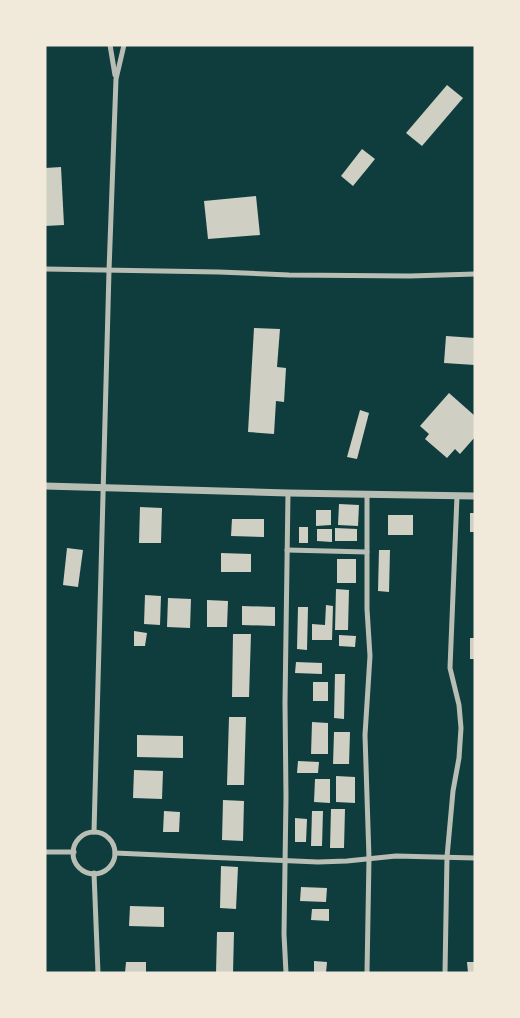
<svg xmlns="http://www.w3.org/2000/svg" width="520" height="1018" font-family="'PT Sans Narrow',sans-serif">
  <rect width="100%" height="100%" fill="#0f3d3e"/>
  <g fill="#cfcfc3">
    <path d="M447,85L463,98L422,146L406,133Z"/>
    <path d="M362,149L375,159L353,186L341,176Z"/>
    <path d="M61,167L64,225L45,226V168Z"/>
    <path d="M256,196L260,235L208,239L204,201Z"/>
    <path d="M254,328L280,329L277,367L286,368L284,402L276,401L274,434L248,432Z"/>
    <path d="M446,336L475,338V365L444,363Z"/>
    <path d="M449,393L475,416V437L460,454L455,449L447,458L425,439L429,434L420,426Z"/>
    <path d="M360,410L369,413L357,459L347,457Z"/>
    <path d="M339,504L359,505L358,526L338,525Z"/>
    <path d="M140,507L162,508L161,543H139Z"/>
    <path d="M316,510H331V525L316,526Z"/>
    <rect x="470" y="513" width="5" height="19"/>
    <rect x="388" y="515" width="25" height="20"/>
    <path d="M232,519H264V537L231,536Z"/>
    <rect x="299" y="527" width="9" height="16"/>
    <path d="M335,528L357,529V541H335Z"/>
    <path d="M317,529H332V542L317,541Z"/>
    <path d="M67,548L83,550L78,587L63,585Z"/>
    <path d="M379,550H390L389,592L378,591Z"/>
    <path d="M221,553L251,554V572H221Z"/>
    <rect x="337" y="559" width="19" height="24"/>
    <path d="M336,589L349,590L348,630H335Z"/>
    <path d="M145,595L161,596L160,625L144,624Z"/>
    <path d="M168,598L191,599L190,628L167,627Z"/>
    <path d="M207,600L228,601L227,627H207Z"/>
    <path d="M326,605L333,606L332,640H312V624L325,625Z"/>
    <path d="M242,606L275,607V626L242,625Z"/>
    <path d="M298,607H308L307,650L297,649Z"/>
    <path d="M134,631L147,633L145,646H134Z"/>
    <path d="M233,634H251L249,697H232Z"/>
    <path d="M339,635L356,636L355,647L339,646Z"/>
    <rect x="470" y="638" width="5" height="21"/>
    <path d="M296,662L322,663V674L295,673Z"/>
    <path d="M335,674H345L344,719L334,718Z"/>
    <rect x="313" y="682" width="15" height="19"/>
    <path d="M229,717H246L244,785H227Z"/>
    <path d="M312,722L328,723V754H311Z"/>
    <path d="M334,732H350L349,764H333Z"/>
    <path d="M137,735L183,736V758L137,757Z"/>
    <path d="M298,761L319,762L318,773H297Z"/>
    <path d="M134,770L163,771L162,799L133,798Z"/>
    <path d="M336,776L355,777V803L336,802Z"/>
    <path d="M315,779H330V803L314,802Z"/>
    <path d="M223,800L244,801L243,841L222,840Z"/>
    <path d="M331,809H345L344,848H330Z"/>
    <path d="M164,811L180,812L179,832H163Z"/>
    <path d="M312,811H323L322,846H311Z"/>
    <path d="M295,818L307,819L306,842H295Z"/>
    <path d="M221,866L238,867L236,909L220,908Z"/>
    <path d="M301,887L327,888L326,902L300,901Z"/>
    <path d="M130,906L164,907V927L129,926Z"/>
    <path d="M312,909H329V921L311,920Z"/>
    <path d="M217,932H234L233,973H216Z"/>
    <path d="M314,961L327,962L326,973H314Z"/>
    <path d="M126,962H146V973H125Z"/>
    <path d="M467,962H475V973H468Z"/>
  </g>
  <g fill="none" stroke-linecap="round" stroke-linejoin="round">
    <g stroke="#b8beb3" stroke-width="5">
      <path d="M110,45L115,75"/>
      <path d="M45,269L219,272L289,275L410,276L475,274"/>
      <path d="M367,495V609L370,656L365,735L369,858L367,973"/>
      <path d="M287,550L367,552"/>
      <path d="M94,832L109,271L116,79L124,45"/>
      <circle cx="94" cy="853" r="21"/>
      <path d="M45,852H74"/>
      <path d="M115,853L318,862L347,861L396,856L475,858"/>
      <path d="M94,873L98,973"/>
      <path d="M286,973L284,934L286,797L285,703L288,493"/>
      <path d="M445,973L447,857L453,791L459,758L461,728L459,705L450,668L457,496"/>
    </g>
    <path stroke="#b8beb3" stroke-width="7" d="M45,486L288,493L475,496"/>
  </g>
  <rect width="520" height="1018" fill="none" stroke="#f1e9da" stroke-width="93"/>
</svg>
